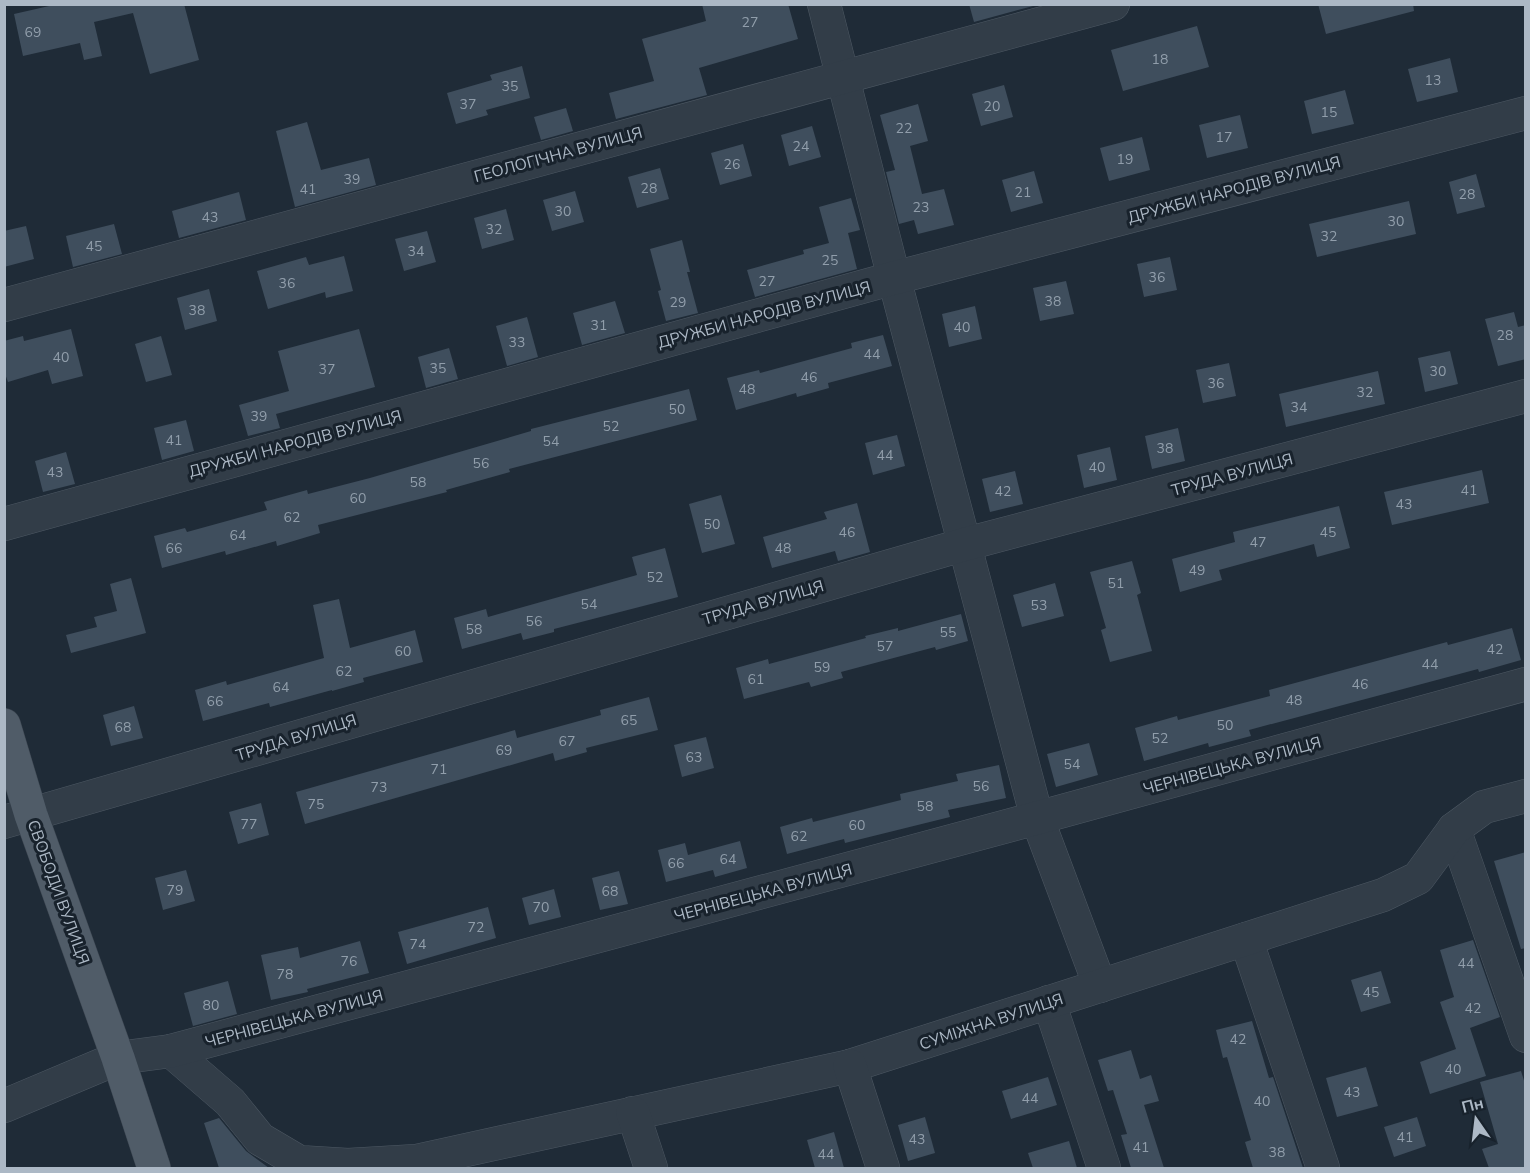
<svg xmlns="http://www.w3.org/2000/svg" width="1530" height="1173" font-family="'Nunito Sans',sans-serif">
  <rect width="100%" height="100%" fill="#1f2b37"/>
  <g fill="#3f4e5d">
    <path d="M58,4H184L199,60L150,74L133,13L94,22L102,56L84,60L80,43L23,56L14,14Z"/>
    <path d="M702,4H788L798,39L699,68L707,95L616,119L609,93L654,81L642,39L706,21Z"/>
    <path d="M969,4H1033V6L974,22Z"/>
    <path d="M1318,4H1413L1414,11L1326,34Z"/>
    <path d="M1197,26L1209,67L1123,91L1111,50Z"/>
    <path d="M1450,58L1458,92L1417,102L1408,69Z"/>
    <path d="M522,66L530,98L486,110L488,115L456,124L447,93L492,80L490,75Z"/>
    <path d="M1004,85L1013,117L981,126L972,94Z"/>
    <path d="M1345,90L1354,124L1312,134L1304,101Z"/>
    <path d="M918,104L928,141L910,146L922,194L944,189L954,225L918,234L914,220L899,224L886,172L895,170L880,115Z"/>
    <path d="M566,108L573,131L541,140L534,117Z"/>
    <path d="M1240,115L1248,148L1207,158L1199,125Z"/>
    <path d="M307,122L321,170L369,158L376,185L295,207L276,131Z"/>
    <path d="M812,126L821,157L789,166L781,135Z"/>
    <path d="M1142,137L1150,170L1109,181L1100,148Z"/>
    <path d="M743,144L752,176L720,185L711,153Z"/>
    <path d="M660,168L669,199L637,208L628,177Z"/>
    <path d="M1034,171L1043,203L1011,212L1002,180Z"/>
    <path d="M1476,174L1485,207L1457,214L1449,182Z"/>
    <path d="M575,191L584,222L552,231L543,200Z"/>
    <path d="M239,192L246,220L179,238L172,211Z"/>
    <path d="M851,198L860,230L848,233L857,269L755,297L747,270L804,254L803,250L829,243L819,207Z"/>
    <path d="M1409,201L1416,234L1317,257L1309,224Z"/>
    <path d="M506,209L514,240L482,249L474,218Z"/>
    <path d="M114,224L122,254L73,267L66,236Z"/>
    <path d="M26,226L34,259L4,267V231Z"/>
    <path d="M427,231L436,262L404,271L395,239Z"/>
    <path d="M682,240L690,272H687L698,313L666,321L658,291L661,290L650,249Z"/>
    <path d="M344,256L353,291L326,298L325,292L268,309L257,271L306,257L309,265Z"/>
    <path d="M1170,257L1177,290L1144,297L1137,264Z"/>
    <path d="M1066,281L1074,314L1040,321L1033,288Z"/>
    <path d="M209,289L217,321L185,330L177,298Z"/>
    <path d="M615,301L625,333L582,345L573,313Z"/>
    <path d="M975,306L982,339L949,347L942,314Z"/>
    <path d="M1514,312L1518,327L1526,325V359L1498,366L1485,319Z"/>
    <path d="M527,317L538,357L507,366L496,326Z"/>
    <path d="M71,329L83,376L52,384L48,370L8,382L4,371V341L23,336L24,341Z"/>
    <path d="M359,329L375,387L276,414L280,428L248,436L239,405L289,391L278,351Z"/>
    <path d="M883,335L892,366L828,383L829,388L797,397L796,393L736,410L727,378L759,370L760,373L852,348L851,343Z"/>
    <path d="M161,336L172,375L146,382L135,344Z"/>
    <path d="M449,348L458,379L426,388L418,357Z"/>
    <path d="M1450,351L1458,384L1425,392L1418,358Z"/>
    <path d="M1229,363L1236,396L1203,403L1196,370Z"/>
    <path d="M1378,371L1385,404L1286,427L1279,394Z"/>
    <path d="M689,389L697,420L509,469L510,472L446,490L447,492L318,525L320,533L277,546L276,541L226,555L225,551L162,568L154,536L185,528L187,532L267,510L264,502L307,490L308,494L370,478L531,431V429Z"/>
    <path d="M186,420L194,451L162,460L154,428Z"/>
    <path d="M1178,428L1185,461L1152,469L1145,436Z"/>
    <path d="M897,435L905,466L873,475L865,443Z"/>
    <path d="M1110,447L1117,480L1084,488L1077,455Z"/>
    <path d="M66,452L75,484L43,492L35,461Z"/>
    <path d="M1482,470L1489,503L1392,525L1384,492Z"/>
    <path d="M1015,471L1023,504L990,512L982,479Z"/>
    <path d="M721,495L735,544L702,553L689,504Z"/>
    <path d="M857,503L870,552L838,561L835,551L772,568L763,537L827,519L824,512Z"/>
    <path d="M1339,506L1350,548L1317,557L1314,544L1219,570L1222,580L1180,592L1172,559L1235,542L1233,532Z"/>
    <path d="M665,548L678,597L554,629V632L523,640L521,633L462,649L454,618L486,609L488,617L637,575L632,557Z"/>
    <path d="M1132,561L1141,593L1137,595L1152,651L1110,662L1101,630L1106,628L1090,572Z"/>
    <path d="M131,578L146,633L71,653L66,635L97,627L94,617L117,611L110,584Z"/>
    <path d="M1055,583L1064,616L1022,627L1013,595Z"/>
    <path d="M339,599L350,648L415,630L423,662L363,678L364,682L332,691V690L270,707L269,703L203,721L195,690L226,681L227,685L324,658L313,605Z"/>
    <path d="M961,614L968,641L936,650L935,647L841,672L843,678L811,687L809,682L744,699L736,668L768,659L769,664L866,638L865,636L898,628V631Z"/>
    <path d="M1512,628L1521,660L1479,672L1478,669L1249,730L1251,736L1209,747L1208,743L1144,761L1135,728L1177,716L1178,720L1270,696L1269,690L1447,642L1448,645Z"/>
    <path d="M649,697L658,730L586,748L587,752L555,761L553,753L305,824L296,792L515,730L517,738L601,715L600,710Z"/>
    <path d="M134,706L143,738L111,746L103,715Z"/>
    <path d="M706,737L714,768L682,777L674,745Z"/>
    <path d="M1089,743L1098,775L1056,787L1047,754Z"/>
    <path d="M999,765L1006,798L948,810L950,817L845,843L844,839L787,854L780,827L812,818L813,822L901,800L900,794L958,781L956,774Z"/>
    <path d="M261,803L269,835L238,844L229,812Z"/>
    <path d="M740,841L747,868L715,877L713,870L666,882L658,850L685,843L688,855Z"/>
    <path d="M1526,852V948L1521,949L1494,861Z"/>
    <path d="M186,870L195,901L163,910L155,878Z"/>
    <path d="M619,871L628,904L600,910L592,878Z"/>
    <path d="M554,889L561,917L529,925L522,898Z"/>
    <path d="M488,907L496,938L407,964L398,932Z"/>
    <path d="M1473,940L1500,1017L1470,1028L1486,1076L1430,1094L1420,1062L1456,1049L1440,1002L1454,997L1440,950Z"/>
    <path d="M360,941L369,973L307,989L308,992L271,1000L261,955L298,947L300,958Z"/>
    <path d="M1381,971L1391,1003L1361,1012L1351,980Z"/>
    <path d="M228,981L237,1014L193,1026L184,993Z"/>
    <path d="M1252,1021L1269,1078L1273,1077L1303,1168H1253L1245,1142L1251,1140L1227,1057L1223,1058L1216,1030Z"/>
    <path d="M1131,1050L1140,1079L1151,1075L1159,1101L1144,1105L1164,1168H1131L1121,1135L1127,1134L1113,1090L1108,1091L1098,1060Z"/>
    <path d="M1366,1067L1378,1106L1337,1117L1326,1078Z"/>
    <path d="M1521,1071L1526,1087V1168H1489L1482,1149L1498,1144L1480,1082Z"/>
    <path d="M1048,1077L1057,1105L1011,1119L1002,1091Z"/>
    <path d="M925,1117L935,1153L908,1161L898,1125Z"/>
    <path d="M1417,1117L1426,1146L1394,1157L1384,1127Z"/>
    <path d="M219,1118L246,1151L269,1168H219L204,1123Z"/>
    <path d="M834,1132L844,1168H815L807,1140Z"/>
    <path d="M1069,1141L1077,1168H1033L1028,1153Z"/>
  </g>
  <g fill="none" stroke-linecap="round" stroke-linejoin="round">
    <g stroke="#4d5863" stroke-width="34">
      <g id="minor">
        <path d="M824,4L894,278L1037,818L1100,986"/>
        <path d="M4,305L1113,4"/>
        <path d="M4,524L894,278L1526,113"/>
        <path d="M4,822L966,544L1526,396"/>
        <path d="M1454,829L1526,1036"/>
        <path d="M1246,939L1323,1168"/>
        <path d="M1049,1002L1104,1168"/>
        <path d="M171,1051L230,1102L260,1139L299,1162L348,1165L416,1161L850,1066L1383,895L1418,878L1454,829L1484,807L1526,796"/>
        <path d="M850,1066L883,1168"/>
        <path d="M4,1106L118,1058L171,1051L1037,818L1526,684"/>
        <path d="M633,1113L651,1168"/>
      </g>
    </g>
    <g stroke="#3c4651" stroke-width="34">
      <path id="major" d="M4,725L31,815L118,1058L154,1168"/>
    </g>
    <use href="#minor" stroke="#323d48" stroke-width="33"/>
    <use href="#major" stroke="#505c68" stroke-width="33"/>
  </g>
  <g text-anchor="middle" stroke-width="6" stroke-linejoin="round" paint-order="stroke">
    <g font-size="14" fill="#919eab">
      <text x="750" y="27">27</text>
      <text x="33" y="37">69</text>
      <text x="1160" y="64">18</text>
      <text x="1433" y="85">13</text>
      <text x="510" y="91">35</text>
      <text x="468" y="109">37</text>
      <text x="992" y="111">20</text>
      <text x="1329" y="117">15</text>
      <text x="904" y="133">22</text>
      <text x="1224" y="142">17</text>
      <text x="801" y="151">24</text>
      <text x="1125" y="164">19</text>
      <text x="732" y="169">26</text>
      <text x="352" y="184">39</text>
      <text x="649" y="193">28</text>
      <text x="308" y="194">41</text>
      <text x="1023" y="197">21</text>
      <text x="1467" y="199">28</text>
      <text x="921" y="212">23</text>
      <text x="563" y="216">30</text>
      <text x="210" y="222">43</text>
      <text x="1396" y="226">30</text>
      <text x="494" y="234">32</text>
      <text x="1329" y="241">32</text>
      <text x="94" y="251">45</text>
      <text x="416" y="256">34</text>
      <text x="830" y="265">25</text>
      <text x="1157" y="282">36</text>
      <text x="767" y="286">27</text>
      <text x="287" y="288">36</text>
      <text x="1053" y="306">38</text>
      <text x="678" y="307">29</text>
      <text x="197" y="315">38</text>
      <text x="599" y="330">31</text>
      <text x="962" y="332">40</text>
      <text x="1505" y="340">28</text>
      <text x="517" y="347">33</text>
      <text x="872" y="359">44</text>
      <text x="61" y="362">40</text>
      <text x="438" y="373">35</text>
      <text x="327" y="374">37</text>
      <text x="1438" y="376">30</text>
      <text x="809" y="382">46</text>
      <text x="1216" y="388">36</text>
      <text x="747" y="394">48</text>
      <text x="1365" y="397">32</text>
      <text x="1299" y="412">34</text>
      <text x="677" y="414">50</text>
      <text x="259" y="421">39</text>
      <text x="611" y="431">52</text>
      <text x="174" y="445">41</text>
      <text x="551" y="446">54</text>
      <text x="1165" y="453">38</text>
      <text x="885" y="460">44</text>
      <text x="481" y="468">56</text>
      <text x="1097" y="472">40</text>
      <text x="55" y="477">43</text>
      <text x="418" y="487">58</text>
      <text x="1469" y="495">41</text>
      <text x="1003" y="496">42</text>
      <text x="358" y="503">60</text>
      <text x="1404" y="509">43</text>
      <text x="292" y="522">62</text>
      <text x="712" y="529">50</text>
      <text x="847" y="537">46</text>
      <text x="1328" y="537">45</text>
      <text x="238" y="540">64</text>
      <text x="1258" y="547">47</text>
      <text x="174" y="553">66</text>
      <text x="783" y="553">48</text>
      <text x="1197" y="575">49</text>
      <text x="655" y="582">52</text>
      <text x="1116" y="588">51</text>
      <text x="589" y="609">54</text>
      <text x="1039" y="610">53</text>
      <text x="534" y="626">56</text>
      <text x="474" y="634">58</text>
      <text x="948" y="637">55</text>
      <text x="885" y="651">57</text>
      <text x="1495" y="654">42</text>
      <text x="403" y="656">60</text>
      <text x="1430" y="669">44</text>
      <text x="822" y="672">59</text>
      <text x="344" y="676">62</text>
      <text x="756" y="684">61</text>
      <text x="1360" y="689">46</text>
      <text x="281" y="692">64</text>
      <text x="1294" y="705">48</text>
      <text x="215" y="706">66</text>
      <text x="629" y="725">65</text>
      <text x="1225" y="730">50</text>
      <text x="123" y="732">68</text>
      <text x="1160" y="743">52</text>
      <text x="567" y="746">67</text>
      <text x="504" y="755">69</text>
      <text x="694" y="762">63</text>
      <text x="1072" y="769">54</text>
      <text x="439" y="774">71</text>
      <text x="981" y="791">56</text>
      <text x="379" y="792">73</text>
      <text x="316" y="809">75</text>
      <text x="925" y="811">58</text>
      <text x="249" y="829">77</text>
      <text x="857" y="830">60</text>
      <text x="799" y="841">62</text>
      <text x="728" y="864">64</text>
      <text x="676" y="868">66</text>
      <text x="175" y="895">79</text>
      <text x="610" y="896">68</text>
      <text x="541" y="912">70</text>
      <text x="476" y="932">72</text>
      <text x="418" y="949">74</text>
      <text x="349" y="966">76</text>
      <text x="1466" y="968">44</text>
      <text x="285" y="979">78</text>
      <text x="1371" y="997">45</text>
      <text x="211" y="1010">80</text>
      <text x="1473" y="1013">42</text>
      <text x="1238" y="1044">42</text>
      <text x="1453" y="1074">40</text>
      <text x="1352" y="1097">43</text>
      <text x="1030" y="1103">44</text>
      <text x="1262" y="1106">40</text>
      <text x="1405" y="1142">41</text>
      <text x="917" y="1144">43</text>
      <text x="1141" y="1152">41</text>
      <text x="1277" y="1157">38</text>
      <text x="826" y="1159">44</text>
    </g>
    <g font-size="16" fill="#acb8c5" stroke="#18222c">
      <text transform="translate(558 154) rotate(-15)" y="6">ГЕОЛОГІЧНА ВУЛИЦЯ</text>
      <text transform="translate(1234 189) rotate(-15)" y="6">ДРУЖБИ НАРОДІВ ВУЛИЦЯ</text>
      <text transform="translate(764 314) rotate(-15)" y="6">ДРУЖБИ НАРОДІВ ВУЛИЦЯ</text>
      <text transform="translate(295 443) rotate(-15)" y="6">ДРУЖБИ НАРОДІВ ВУЛИЦЯ</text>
      <text transform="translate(1232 474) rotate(-15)" y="6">ТРУДА ВУЛИЦЯ</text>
      <text transform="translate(763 602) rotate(-16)" y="6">ТРУДА ВУЛИЦЯ</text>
      <text transform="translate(296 737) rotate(-17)" y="6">ТРУДА ВУЛИЦЯ</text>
      <text transform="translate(1232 765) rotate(-15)" y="6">ЧЕРНІВЕЦЬКА ВУЛИЦЯ</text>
      <text transform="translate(59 892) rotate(70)" y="6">СВОБОДИ ВУЛИЦЯ</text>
      <text transform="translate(763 892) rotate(-15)" y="6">ЧЕРНІВЕЦЬКА ВУЛИЦЯ</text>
      <text transform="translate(294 1018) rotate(-15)" y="6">ЧЕРНІВЕЦЬКА ВУЛИЦЯ</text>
      <text transform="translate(991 1021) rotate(-18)" y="6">СУМІЖНА ВУЛИЦЯ</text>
    </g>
  </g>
  <rect width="1530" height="1173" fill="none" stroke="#acb8c5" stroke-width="12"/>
  <g transform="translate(1476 1119) rotate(346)" stroke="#18222c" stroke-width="4.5" paint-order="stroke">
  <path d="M0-4.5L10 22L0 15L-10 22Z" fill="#acb8c5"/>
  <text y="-9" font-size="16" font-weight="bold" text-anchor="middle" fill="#acb8c5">Пн</text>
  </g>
</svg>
